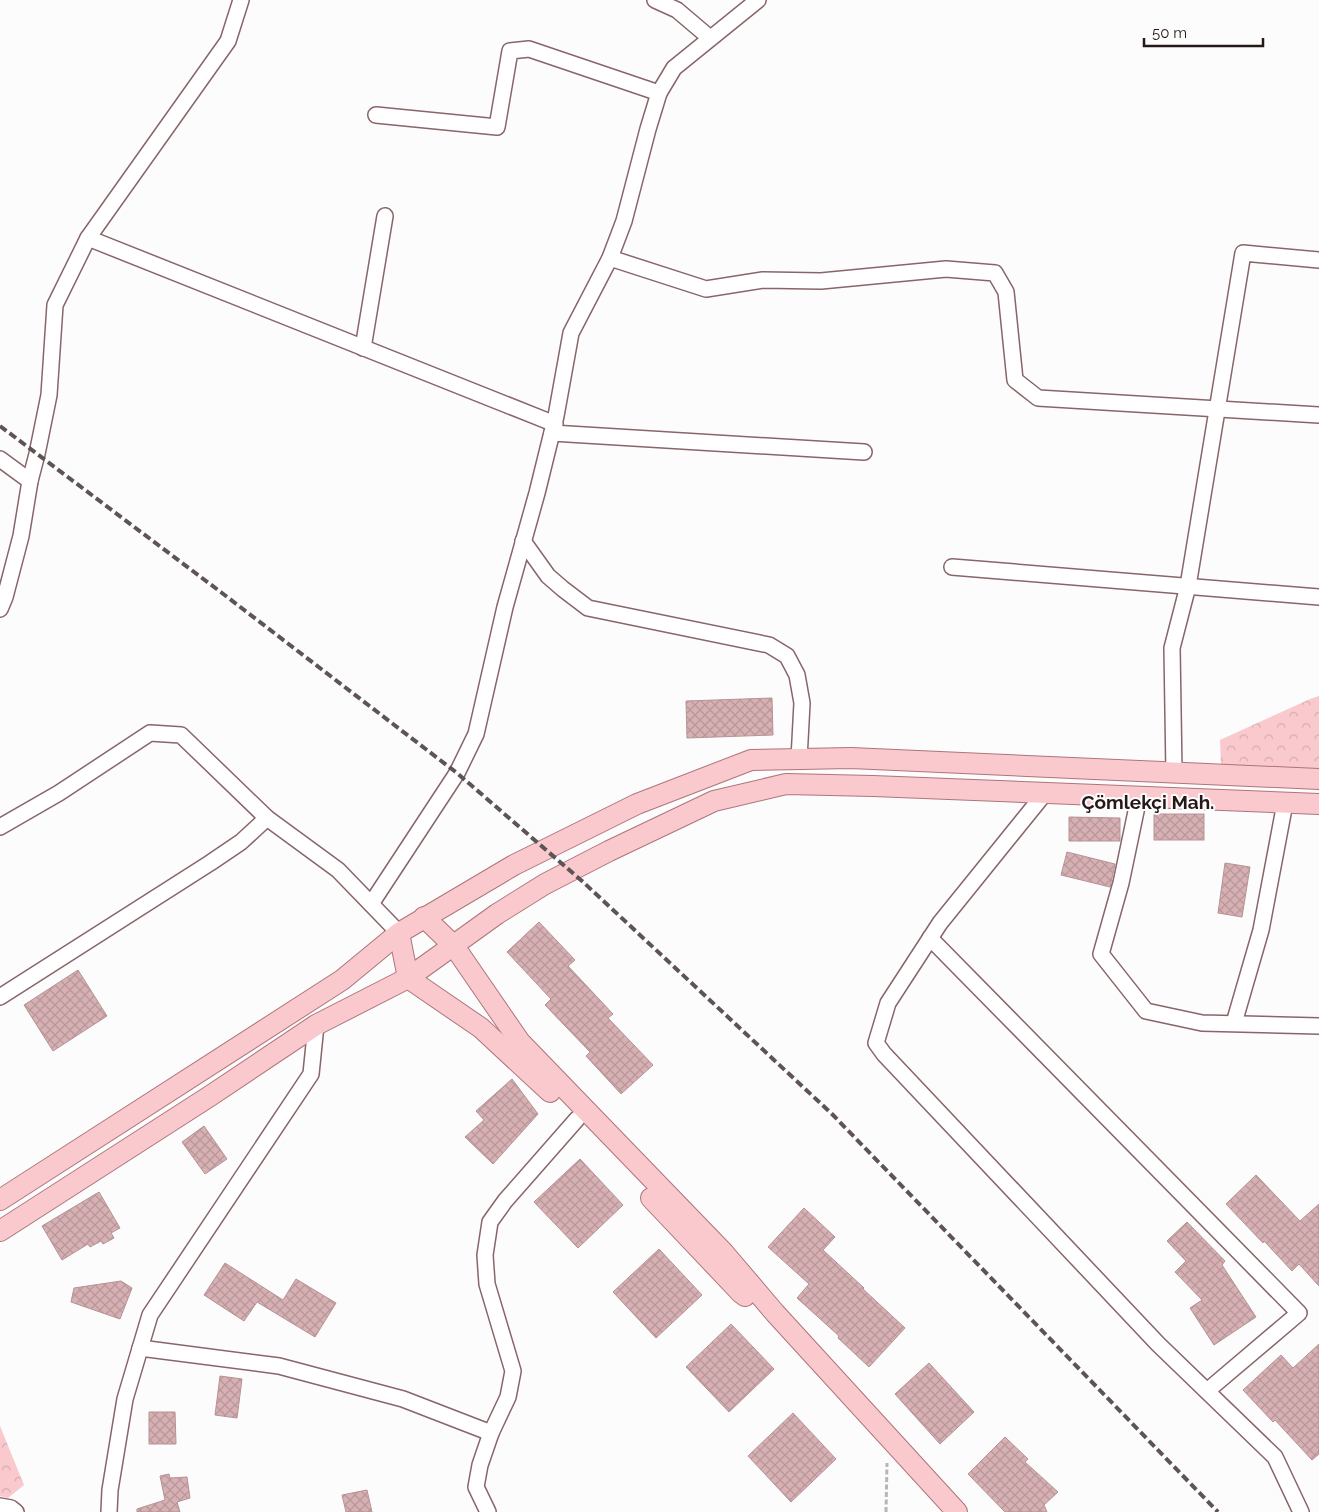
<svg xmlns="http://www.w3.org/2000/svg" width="1319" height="1512" font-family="Raleway,sans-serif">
  <defs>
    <pattern id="park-crowns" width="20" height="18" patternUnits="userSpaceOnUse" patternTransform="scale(1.25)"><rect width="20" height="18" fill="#f9c9cd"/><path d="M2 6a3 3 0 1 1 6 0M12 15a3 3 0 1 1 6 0" fill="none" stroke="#d5acaf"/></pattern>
    <pattern id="building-cross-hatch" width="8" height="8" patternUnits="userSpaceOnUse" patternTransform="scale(1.25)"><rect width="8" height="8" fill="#d7b0b4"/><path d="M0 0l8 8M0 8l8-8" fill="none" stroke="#b8979a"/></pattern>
  </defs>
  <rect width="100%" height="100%" fill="#fcfcfc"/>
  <g fill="url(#park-crowns)">
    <path d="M1319,696V769L1221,765L1220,740L1310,699Z"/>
    <path d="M0,1426L24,1485L8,1498L0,1496Z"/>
  </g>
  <g fill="url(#building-cross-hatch)" stroke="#b79295">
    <path d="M772,698L773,735L687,738L686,701Z"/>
    <rect x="1154" y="814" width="50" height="26"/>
    <path d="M1069,817L1120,818V841H1069Z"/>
    <path d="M1067,852L1115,864L1110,887L1061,875Z"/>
    <path d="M1225,863L1250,867L1242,917L1218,913Z"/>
    <path d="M539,922L575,960L568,966L613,1014L608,1018L653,1065L621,1094L586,1056L590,1052L545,1005L551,999L507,952Z"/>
    <path d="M78,970L107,1016L53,1051L24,1005Z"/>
    <path d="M512,1079L538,1114L493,1164L465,1137L484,1120L476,1111Z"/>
    <path d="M204,1126L227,1159L205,1174L182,1142Z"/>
    <path d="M580,1159L623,1205L578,1248L534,1202Z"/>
    <path d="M1256,1175L1300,1221L1319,1204V1286L1299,1264L1292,1271L1264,1241L1263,1243L1226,1204Z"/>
    <path d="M99,1192L120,1228L111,1233L114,1238L103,1244L101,1241L90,1247L88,1244L62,1260L42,1226Z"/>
    <path d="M804,1208L835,1237L823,1250L864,1288L863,1289L905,1328L869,1367L838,1338L839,1336L797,1298L809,1284L768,1247Z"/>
    <path d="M1187,1222L1225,1261L1222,1265L1256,1317L1214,1345L1190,1308L1202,1300L1175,1272L1186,1261L1167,1241Z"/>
    <path d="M659,1249L702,1295L656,1338L613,1292Z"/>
    <path d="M225,1263L283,1300L296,1279L336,1303L315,1337L257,1302L244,1321L204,1295Z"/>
    <path d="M121,1281L132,1288L120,1319L71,1302L74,1288Z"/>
    <path d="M731,1324L774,1369L729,1412L686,1367Z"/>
    <path d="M1319,1344V1454L1312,1460L1275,1420L1273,1422L1243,1390L1281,1355L1293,1368Z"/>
    <path d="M929,1363L974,1412L940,1444L895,1394Z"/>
    <path d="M220,1376L242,1379L237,1418L215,1415Z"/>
    <path d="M149,1412H175L176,1444H149Z"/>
    <path d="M793,1413L836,1459L791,1502L748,1456Z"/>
    <path d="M1005,1437L1028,1459L1025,1462L1058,1492L1044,1505L1047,1512H1005L968,1474Z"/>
    <path d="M169,1474L170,1478L187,1477L190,1498L177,1502L180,1512H137V1509L165,1500L160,1476Z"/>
    <path d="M367,1490L372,1512H346L342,1495Z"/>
  </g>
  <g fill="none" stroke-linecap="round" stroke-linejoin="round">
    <g stroke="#886568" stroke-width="18">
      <g id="minor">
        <path d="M655,0L677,10L710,38"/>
        <path d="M376,115L497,127L510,51L529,49L659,93"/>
        <path d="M88,238L555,424"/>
        <path d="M610,258L706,289L763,280L821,281L946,269L995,273L1006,292L1015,380L1038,398L1319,415"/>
        <path d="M363,348L385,216"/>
        <path d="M552,433L864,452"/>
        <path d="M0,459L30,481"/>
        <path d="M523,541L548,576L563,589L588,608L769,645L787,656L797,675L802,703L799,759"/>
        <path d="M952,567L1319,597"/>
        <path d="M0,609L5,597L21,536L30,481L37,454L49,395L55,305L88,238L228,41L241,0"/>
        <path d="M1174,773L1172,648L1188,586L1243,253L1319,260"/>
        <path d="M1045,793L940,923L888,1003L876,1043L884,1054L1158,1344L1275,1457L1301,1512"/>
        <path d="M1139,797L1121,883L1101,954L1146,1011L1202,1023L1319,1026"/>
        <path d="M0,827L59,793L150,733L181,735L267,818L338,870L399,933"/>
        <path d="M371,904L457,773L476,734L505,607L537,493L556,416L571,333L610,258L624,221L648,129L659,93L674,68L758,0"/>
        <path d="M930,938L1299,1313L1207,1391"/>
        <path d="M0,997L210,863L241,842L267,818"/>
        <path d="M1234,1023L1261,930L1285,803"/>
        <path d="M140,1348L279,1366L403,1399L491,1433"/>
        <path d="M0,1506L11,1508L16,1512"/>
        <path d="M109,1512L110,1490L125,1399L150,1315L311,1074L316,1025"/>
        <path d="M488,1512L476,1487L480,1465L491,1433L508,1397L513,1371L487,1284L485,1255L490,1222L505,1201L577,1119"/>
      </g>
    </g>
    <g stroke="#ae747a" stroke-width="22">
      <g id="major">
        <path d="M424,917L454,946L520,1042L724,1253L775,1313L957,1512"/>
        <path d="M399,933L408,978L481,1028L550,1092"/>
        <path d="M651,1198L741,1293L745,1296"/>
        <path d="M0,1200L342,980L399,933L514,865L637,804L751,760L851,758L1319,779"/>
        <path d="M0,1231L210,1096L316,1025L408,978L497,914L545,884L609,851L714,801L786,784L873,786L1319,804"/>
      </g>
    </g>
    <path stroke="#b9b5b5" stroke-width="3" stroke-dasharray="5 2.5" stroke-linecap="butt" d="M886,1512L887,1463"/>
    <use href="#minor" stroke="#fff" stroke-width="15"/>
    <use href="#major" stroke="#fac9ce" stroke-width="20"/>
    <path stroke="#5e5455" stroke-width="4" stroke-dasharray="8 4" stroke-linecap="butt" d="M0,426L222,593L457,773L582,881L832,1114L1218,1512"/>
  </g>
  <g text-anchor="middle" stroke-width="4" stroke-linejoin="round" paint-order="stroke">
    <g font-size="19" font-weight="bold" fill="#261819" stroke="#fcfcfc">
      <text x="1148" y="809">Çömlekçi Mah.</text>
    </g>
  </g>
  <path d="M1144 38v8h119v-8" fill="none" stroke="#261819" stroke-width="2.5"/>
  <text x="1152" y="38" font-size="15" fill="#261819" stroke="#fcfcfc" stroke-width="4" paint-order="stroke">50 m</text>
</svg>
